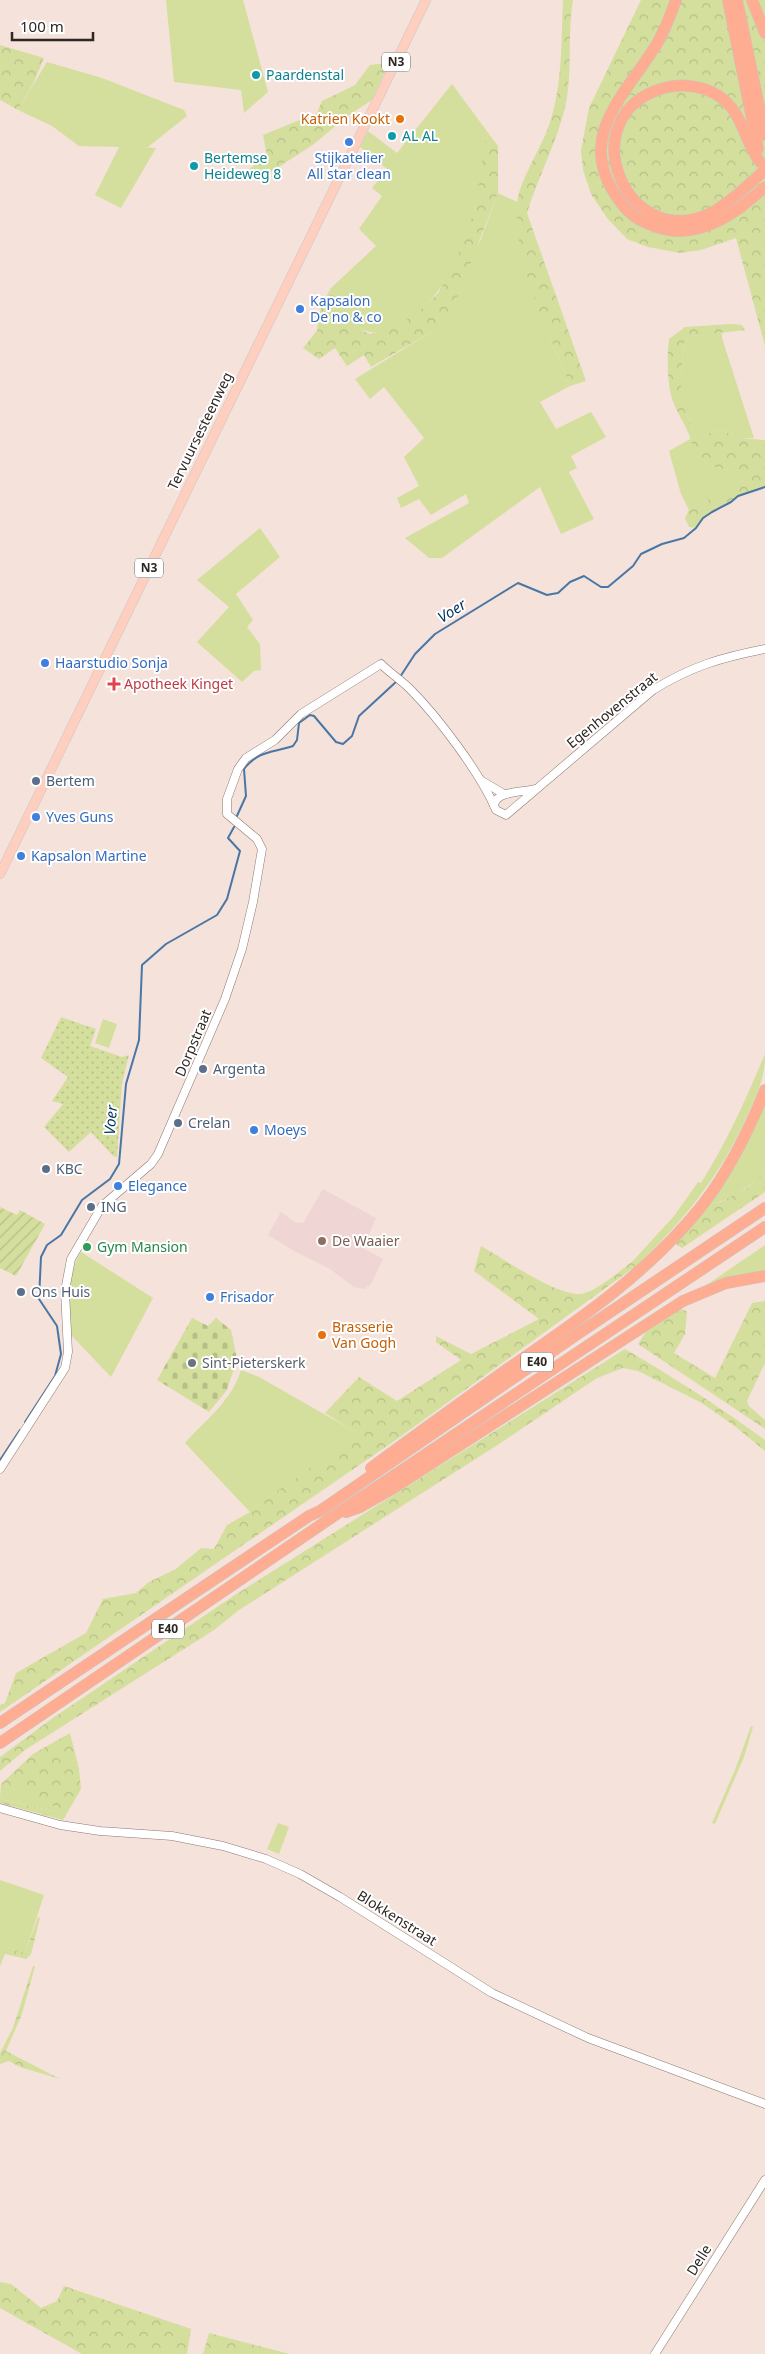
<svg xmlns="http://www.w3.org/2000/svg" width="765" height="2354" font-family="'Noto Sans',sans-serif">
  <defs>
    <pattern id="forest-crowns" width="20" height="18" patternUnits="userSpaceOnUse" patternTransform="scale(1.25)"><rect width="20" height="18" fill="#d4df9d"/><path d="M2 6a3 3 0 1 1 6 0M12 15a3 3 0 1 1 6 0" fill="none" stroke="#b6bf87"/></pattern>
    <pattern id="cemetery-stones" width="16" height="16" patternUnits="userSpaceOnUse" patternTransform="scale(1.25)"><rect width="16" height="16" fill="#d4df9d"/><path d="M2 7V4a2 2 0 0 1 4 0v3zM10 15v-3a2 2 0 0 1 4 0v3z" fill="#b6bf87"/></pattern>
    <pattern id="park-dots" width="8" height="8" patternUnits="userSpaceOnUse" patternTransform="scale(1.25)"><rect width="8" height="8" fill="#d4df9d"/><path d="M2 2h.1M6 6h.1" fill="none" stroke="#b6bf87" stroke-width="1.8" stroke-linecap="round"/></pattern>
    <pattern id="garden-furrows" width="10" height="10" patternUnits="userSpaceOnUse" patternTransform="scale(1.25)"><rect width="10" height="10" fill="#d4df9d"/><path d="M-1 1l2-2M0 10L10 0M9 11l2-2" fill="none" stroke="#b6bf87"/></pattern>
  </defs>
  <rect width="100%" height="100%" fill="#f5e2da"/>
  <path fill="#f0d5d5" d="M323,1189L376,1218L363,1248L383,1259L371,1284L364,1289L354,1287L330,1269L296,1252L268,1235L281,1212L295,1222L303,1223Z"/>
  <g fill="#d4df9d">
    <path d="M166,0H243L268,92L244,113L241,90L174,82Z"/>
    <path d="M47,62L102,78L184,110L187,116L148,147H143L156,148L121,208L95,195L119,147L79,146L52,126L18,110Z"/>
    <path d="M452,84L489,134L485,140C482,163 481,187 475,209C462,255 434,320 382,332C371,334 366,330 356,329C348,327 338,328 329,327L324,322L332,314L329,310L339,299L330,289L376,246L359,229L382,196L372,188L387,169L360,147L368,131L397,153Z"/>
    <path d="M498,193L517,202C515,267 547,327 570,386L540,402L556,429L591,412L606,437L571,456L577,468L569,472L594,519L561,534L540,487L442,558H429L405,538L469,503L466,494L431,515L419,499L401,508L397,498L419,486L404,457L424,438L384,387L370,399L355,379L431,332L481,239Z"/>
    <path d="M722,332V338L754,438H741L720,430L696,437L681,401V375L684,343L692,336Z"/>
    <path d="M692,438L694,454L710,466L745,474L746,479L689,510L681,494L669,451Z"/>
    <path d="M260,528L280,557L236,594L253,620L247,627L260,644L261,670L254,671L242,682L197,642L229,607L197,580Z"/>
    <path d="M103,1019L117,1024L109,1048L95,1043Z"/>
    <path d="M765,1054C765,1079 757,1094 747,1116C721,1175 683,1222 636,1266L632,1262L674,1216L698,1182L701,1183C727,1142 746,1099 765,1054Z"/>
    <path d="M765,1099V1172C748,1188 731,1200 708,1205Z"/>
    <path d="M765,1245V1272L708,1284Z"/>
    <path d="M81,1252L153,1298L111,1377L71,1335C70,1309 66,1275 81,1252Z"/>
    <path d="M241,1370L259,1377L359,1434L249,1511L185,1443C206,1419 231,1402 241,1370Z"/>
    <path d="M751,1726L753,1727L744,1757L715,1824L712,1823L735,1770Z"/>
    <path d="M1,1784L62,1809L52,1811L0,1799Z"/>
    <path d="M278,1823L289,1827L279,1854L267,1849Z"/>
    <path d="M0,1880L44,1895L25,1953L0,1945Z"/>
  </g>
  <g fill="url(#forest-crowns)">
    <path d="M563,0H573C567,35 573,73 565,108C556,144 538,177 527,213L586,381L570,386C549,331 513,264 517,205C518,183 540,150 548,128C563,87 561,43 563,0Z"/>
    <path d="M641,0H765V346L736,238L701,250L680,253L648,247L627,239L607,218L591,194L583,170L581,150L589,108Z"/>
    <path d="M0,45L44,58L33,84L18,110L0,100Z"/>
    <path d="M389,63L372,100L346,117L314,144L268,174L267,180L255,178L245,172L267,156L263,135L317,113L322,101L355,85L370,65Z"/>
    <path d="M489,134L498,146V193L450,316L431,332L371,367L364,355L347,366L335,348L319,359L303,348L317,331L319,313L330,289L339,299L329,310L332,314L324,322L329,327L341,321L370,334L397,327L424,307L438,293L458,255L475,209L485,140Z"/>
    <path d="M731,324L742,325L745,330L692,336L684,343L681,375V401L696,437L720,430L741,438L765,440V487C741,495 711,507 696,528L689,527L685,518L689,510L746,479L744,474L710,466L694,454C691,428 677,417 671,395C667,378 667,356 669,339L685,327Z"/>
    <path d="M765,1172V1192L682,1248L674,1243L708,1205L721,1202L747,1188Z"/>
    <path d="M481,1246C504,1259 555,1295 580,1294C595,1293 619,1271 632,1262L636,1266L400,1437L0,1712V1705L5,1703L16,1673L86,1633L103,1599L136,1593L149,1582L176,1569L201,1548L214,1549L227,1525L250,1512L249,1511L358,1434L325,1413L359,1377L397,1401L461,1360L436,1342V1336L471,1354L539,1319L474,1271Z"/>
    <path d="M765,1301V1363L747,1401L749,1406L765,1420V1429L638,1344L646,1332L679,1309L687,1311L685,1334L674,1353L715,1378L752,1303Z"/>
    <path d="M625,1349C673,1377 720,1407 765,1440V1451L736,1427L702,1403L638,1371L623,1368L597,1378L499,1444L239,1610L214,1630L25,1750L0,1771V1757L50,1720L232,1597Z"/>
    <path d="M70,1733L79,1769L81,1789L63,1820L0,1803V1799L52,1811L61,1809L1,1784L33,1754Z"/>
    <path d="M38,1917L40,1918L31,1954L26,1959L5,1954L0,1966V1945L25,1953Z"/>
    <path d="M33,1966H35L22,2014L6,2051L60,2079L20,2067L9,2061L0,2064V2053L13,2028Z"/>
    <path d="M0,2282L11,2284L41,2308L57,2301L64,2286L191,2329L187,2354H82L0,2308Z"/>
    <path d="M209,2333L290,2354H203Z"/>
  </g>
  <path fill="url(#cemetery-stones)" d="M192,1318L208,1326L216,1318L231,1330L237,1359L227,1390L209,1412L157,1380Z"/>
  <path fill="url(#park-dots)" d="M61,1017L96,1029L90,1046L122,1057L129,1055L122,1083L117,1157L113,1156L91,1132L69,1152L44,1127L63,1104L52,1101L68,1077L41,1058Z"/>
  <path fill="url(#garden-furrows)" d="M0,1207L17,1215L20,1210L45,1224L16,1276L0,1268Z"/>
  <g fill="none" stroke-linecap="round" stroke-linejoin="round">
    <g stroke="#4976a6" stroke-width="2">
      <path d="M400,677L415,654L435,634L518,583L547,595L552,594L558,593L570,582L584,576L601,587H608L633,566L641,554L662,544L684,538L696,528L703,518L712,512L731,502L738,496L765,487"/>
      <path d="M236,818L246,796L244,769C259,750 272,753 293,746L297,740L299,723L310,715L314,716L336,742L343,744L352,736L359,716L397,681"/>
      <path d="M25,1422L55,1376L61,1354L57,1326L39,1299L41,1257L47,1245L61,1235L82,1200L110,1179L119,1164L126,1084L139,1040L142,965L166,944L217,915L227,899L240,851L228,838L234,827"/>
      <path d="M0,1460L20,1430"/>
    </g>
    <g stroke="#8a7972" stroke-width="9">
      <g id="tertiary">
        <path d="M482,781L504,794"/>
        <path d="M494,805C497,790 522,793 535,789"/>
        <path d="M0,1469L65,1368L68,1352L65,1291L71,1259L102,1206L151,1164L158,1154L225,999L242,949L253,902L262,849L257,839L227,814V799L238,769L246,758L275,740L301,714L381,664C390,673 401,680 410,689C438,717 481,774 496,810L506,815L653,690C692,666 720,658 765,649"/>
        <path d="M0,1808L60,1825L100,1831L172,1836L223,1846L266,1859L300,1874L340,1897L492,1993L588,2038L765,2104"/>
        <path d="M655,2354L765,2180"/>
      </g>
    </g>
    <g stroke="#c9c7c6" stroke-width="10">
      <path id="primary" d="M0,874L426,0"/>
    </g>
    <g stroke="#c9c7c6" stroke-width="12">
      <g id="motorway">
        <path d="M676,0C671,14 665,29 658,42C630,90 577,132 613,191C622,206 632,218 649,224C682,239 712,228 741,207"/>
        <path d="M728,0L758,149"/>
        <path d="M737,0L765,135"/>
        <path d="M752,0L765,33"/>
        <path d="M738,194C730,200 722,207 713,212C626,257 568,115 664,88C681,83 704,86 719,96C743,112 744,141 760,162"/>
        <path d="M371,1468C417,1434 463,1401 509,1368C579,1320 651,1271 704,1203C730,1169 749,1130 765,1090"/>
        <path d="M346,1512L360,1507L392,1489L683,1301L726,1283L765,1276"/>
        <path d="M0,1723L309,1516L320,1511L579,1333L765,1208"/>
        <path d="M0,1743L347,1507L765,1227"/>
      </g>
    </g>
    <use href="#tertiary" stroke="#fff" stroke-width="8"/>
    <use href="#primary" stroke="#fecebe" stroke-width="9"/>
    <use href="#motorway" stroke="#fead92" stroke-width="11"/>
    <g stroke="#c9c7c6" stroke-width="12" stroke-linecap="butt">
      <g id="motorway-bridge">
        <path d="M738,194L765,170"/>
        <path d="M741,207L765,187"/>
      </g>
    </g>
    <use href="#motorway-bridge" stroke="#fead92" stroke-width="11"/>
  </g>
  <g fill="#0f9aa8" stroke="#fff" stroke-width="2">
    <circle cx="256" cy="75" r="5"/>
    <circle cx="392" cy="136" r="5"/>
    <circle cx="194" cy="166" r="5"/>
  </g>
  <g fill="#e8710a" stroke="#fff" stroke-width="2">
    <circle cx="400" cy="119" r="5"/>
    <circle cx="322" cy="1335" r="5"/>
  </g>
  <g fill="#3f7fe0" stroke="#fff" stroke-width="2">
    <circle cx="349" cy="142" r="5"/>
    <circle cx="300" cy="309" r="5"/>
    <circle cx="45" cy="663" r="5"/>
    <circle cx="36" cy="817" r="5"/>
    <circle cx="21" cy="856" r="5"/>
    <circle cx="254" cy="1130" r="5"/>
    <circle cx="118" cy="1186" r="5"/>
    <circle cx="210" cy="1297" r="5"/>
  </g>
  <path fill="#e0444e" stroke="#fff" stroke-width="2" d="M111.5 676.5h5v5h5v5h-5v5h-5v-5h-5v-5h5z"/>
  <g fill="#5c6f8a" stroke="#fff" stroke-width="2">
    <circle cx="36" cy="781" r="5"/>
    <circle cx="203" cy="1069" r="5"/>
    <circle cx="178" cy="1123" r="5"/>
    <circle cx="46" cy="1169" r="5"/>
    <circle cx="91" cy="1207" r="5"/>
    <circle cx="21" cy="1292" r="5"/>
  </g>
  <circle fill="#8d6e63" stroke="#fff" stroke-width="2" cx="322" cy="1241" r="5"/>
  <circle fill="#2e9e5b" stroke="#fff" stroke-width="2" cx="87" cy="1247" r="5"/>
  <circle fill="#6b7280" stroke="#fff" stroke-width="2" cx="192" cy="1363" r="5"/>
  <g text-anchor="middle" stroke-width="4" stroke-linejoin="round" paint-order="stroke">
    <g fill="#fff" stroke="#6d6866" stroke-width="1">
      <rect x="382" y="52.5" width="28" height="19" rx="4"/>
      <rect x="135" y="558.5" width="28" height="19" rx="4"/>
      <rect x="521" y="1352.5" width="32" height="19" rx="4"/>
      <rect x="152" y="1619.5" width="32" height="19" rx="4"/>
    </g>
    <g font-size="12" font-weight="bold" fill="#2e2724">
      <text x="396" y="66">N3</text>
      <text x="149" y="572">N3</text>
      <text x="537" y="1366">E40</text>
      <text x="168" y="1633">E40</text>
    </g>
    <g font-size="14" fill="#0d838f" stroke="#fff" text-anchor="start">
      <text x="266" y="80">Paardenstal</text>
      <text x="402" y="141">AL AL</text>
      <text x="204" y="163">Bertemse<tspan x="204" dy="16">Heideweg 8</tspan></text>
    </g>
    <g font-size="14" fill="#c56008" stroke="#fff" text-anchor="end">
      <text x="390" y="124">Katrien Kookt</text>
      <text x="332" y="1332" text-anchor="start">Brasserie<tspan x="332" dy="16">Van Gogh</tspan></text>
    </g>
    <g font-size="14" fill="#366cbe" stroke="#fff" text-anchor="start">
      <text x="349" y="163" text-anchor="middle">Stijkatelier<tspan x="349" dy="16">All star clean</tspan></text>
      <text x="310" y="306">Kapsalon<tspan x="310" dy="16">De no &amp; co</tspan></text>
      <text x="55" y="668">Haarstudio Sonja</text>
      <text x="46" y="822">Yves Guns</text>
      <text x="31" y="861">Kapsalon Martine</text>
      <text x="264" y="1135">Moeys</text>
      <text x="128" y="1191">Elegance</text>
      <text x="220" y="1302">Frisador</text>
    </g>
    <g font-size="14" fill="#2e2724" stroke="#fff">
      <text transform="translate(200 431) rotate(-64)" y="5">Tervuursesteenweg</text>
      <text transform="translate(612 710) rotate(-39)" y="5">Egenhovenstraat</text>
      <text transform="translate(193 1043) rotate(-67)" y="5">Dorpstraat</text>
      <text transform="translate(397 1918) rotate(32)" y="5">Blokkenstraat</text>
      <text transform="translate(699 2260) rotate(-58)" y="5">Delle</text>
    </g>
    <g font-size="14" fill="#be3a42" stroke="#fff" text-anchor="start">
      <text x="124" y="689">Apotheek Kinget</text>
    </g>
    <g font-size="14" fill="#4e5e75" stroke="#fff" text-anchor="start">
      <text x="46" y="786">Bertem</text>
      <text x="213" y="1074">Argenta</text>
      <text x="188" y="1128">Crelan</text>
      <text x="56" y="1174">KBC</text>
      <text x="101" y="1212">ING</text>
      <text x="31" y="1297">Ons Huis</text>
    </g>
    <g font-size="14" fill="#785e54" stroke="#fff" text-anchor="start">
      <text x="332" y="1246">De Waaier</text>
    </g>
    <g font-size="14" fill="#27864d" stroke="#fff" text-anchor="start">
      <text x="97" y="1252">Gym Mansion</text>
    </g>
    <g font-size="14" fill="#5b616d" stroke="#fff" text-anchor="start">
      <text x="202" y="1368">Sint-Pieterskerk</text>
    </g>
    <g font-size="15" font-style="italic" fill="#00325f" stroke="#fff">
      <text transform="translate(452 611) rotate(-32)" y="5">Voer</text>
      <text transform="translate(111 1120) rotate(-85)" y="5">Voer</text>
    </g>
  </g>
  <path d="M12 32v8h81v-8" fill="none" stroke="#2e2724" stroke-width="2.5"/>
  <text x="20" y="32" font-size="15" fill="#2e2724" stroke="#ffffff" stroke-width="4" paint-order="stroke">100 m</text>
</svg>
